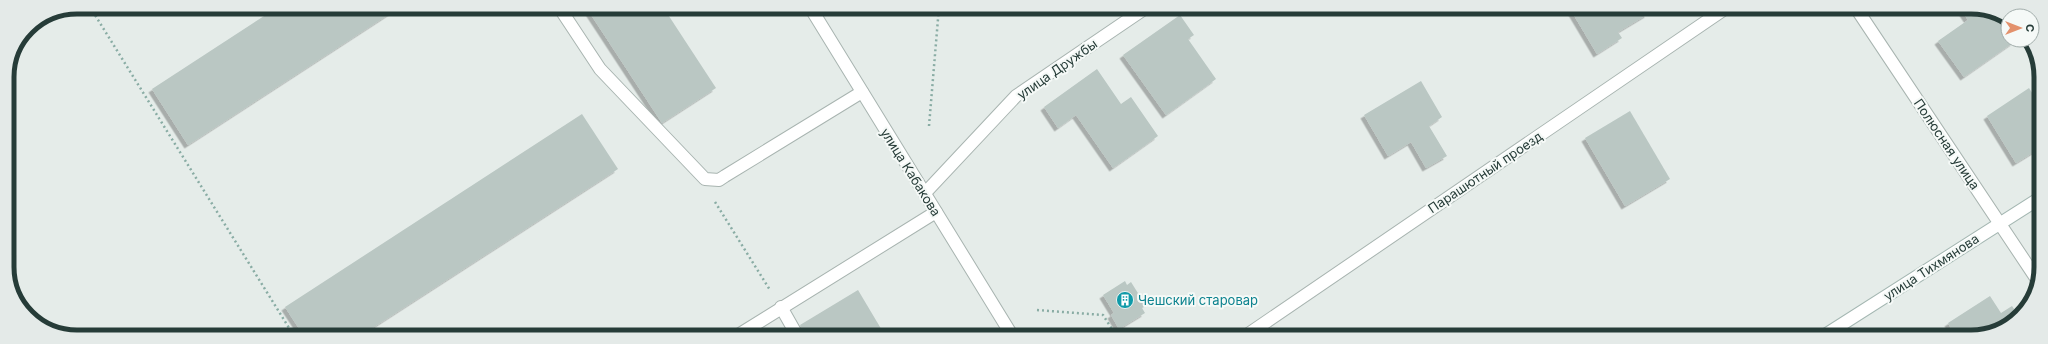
<svg xmlns="http://www.w3.org/2000/svg" width="2048" height="344" font-family="Inter,sans-serif">
  <defs>
    <filter id="shadow"><feDropShadow dx="-3.5" dy="3.5" stdDeviation="0" flood-color="#0004"/></filter>
  </defs>
  <rect width="100%" height="100%" fill="#e5ece9"/>
  <g fill="#bac7c3" filter="url(#shadow)">
    <path d="M278,7H400L188,145L152,89Z"/>
    <path d="M586,7H663L716,88L662,123Z"/>
    <path d="M1569,7L1644,8L1648,14L1618,32L1622,38L1597,54Z"/>
    <path d="M1960,8H1980L1995,15L2008,33V40H2013L2014,42L1964,77L1938,41L1968,20Z"/>
    <path d="M1180,15L1194,35L1188,39L1216,79L1166,115L1123,55Z"/>
    <path d="M1097,69L1121,104L1131,97L1158,136L1113,168L1076,115L1058,128L1044,107Z"/>
    <path d="M1421,81L1442,117L1429,126L1447,156L1426,168L1411,142L1388,156L1364,115Z"/>
    <path d="M2029,88L2040,105V148L2016,163L1987,116Z"/>
    <path d="M1630,111L1670,179L1625,206L1585,138Z"/>
    <path d="M582,114L618,169L360,336H304L285,307Z"/>
    <path d="M1125,281L1127,285L1131,282L1146,306L1142,308L1145,313L1119,329L1111,315L1114,313L1103,295Z"/>
    <path d="M858,290L886,337H806L800,325Z"/>
    <path d="M1990,296L2001,313L2012,306L2019,316L2017,319L1971,337H1956L1948,323Z"/>
    <path d="M1395,330L1399,337H1385Z"/>
  </g>
  <g fill="none" stroke-linecap="round" stroke-linejoin="round">
    <g stroke="#a8b4b0" stroke-width="14">
      <g id="lane">
        <path d="M559,7L600,69L705,179L719,180L725,176L862,92"/>
        <path d="M781,307L798,337"/>
        <path d="M735,337L936,212"/>
      </g>
    </g>
    <g stroke="#a8b4b0" stroke-width="14">
      <g id="street">
        <path d="M810,7L1013,337"/>
        <path d="M1856,8L2038,281"/>
        <path d="M925,193L1016,96L1147,7"/>
        <path d="M1244,337L1726,8"/>
      </g>
    </g>
    <g stroke="#a4b7b2" stroke-width="14">
      <path id="secondary" d="M1822,337L2040,198"/>
    </g>
    <g stroke="#89aca4" stroke-width="2.5" stroke-dasharray="2 3" stroke-linecap="butt">
      <path d="M90,7L294,336"/>
      <path d="M929,126L939,7"/>
      <path d="M715,202L770,290"/>
      <path d="M1037,310L1103,315L1117,337"/>
    </g>
    <use href="#lane" stroke="#fff" stroke-width="12"/>
    <use href="#street" stroke="#fff" stroke-width="12"/>
    <use href="#secondary" stroke="#fff" stroke-width="12"/>
  </g>
  <defs>
    <g id="building-disc" transform="scale(0.9)"><circle r="9.5" fill="#0f9aa8" stroke="#f5f9f7"/><path d="M-4-6H4V6H1V3H-1V6H-4ZM-2.5-4.3h1.7v1.8h-1.7ZM.8-4.3h1.7v1.8H.8ZM-2.5-1h1.7V.8h-1.7ZM.8-1h1.7V.8H.8Z" fill="#fff"/></g>
  </defs>
  <g fill-rule="evenodd">
    <use href="#building-disc" x="1125" y="300"/>
  </g>
  <g text-anchor="middle" stroke-width="4" stroke-linejoin="round" paint-order="stroke">
    <g font-size="13" fill="#263c38" stroke="#f5f9f7">
      <text transform="translate(1057 69) rotate(-35)" y="5">улица Дружбы</text>
      <text transform="translate(1947 144) rotate(56)" y="5">Полюсная улица</text>
      <text transform="translate(911 172) rotate(58)" y="5">улица Кабакова</text>
      <text transform="translate(1485 172) rotate(-34)" y="5">Парашютный проезд</text>
      <text transform="translate(1931 267) rotate(-33)" y="5">улица Тихмянова</text>
    </g>
    <g font-size="13" fill="#0d838f" stroke="#f5f9f7" text-anchor="start">
      <text x="1138" y="305">Чешский старовар</text>
    </g>
  </g>
  <path d="M0 0H2048V344H0ZM77 14H1971A63 63 0 0 1 2034 77V267A63 63 0 0 1 1971 330H77A63 63 0 0 1 14 267V77A63 63 0 0 1 77 14Z" fill="#e4eae8" fill-rule="evenodd"/>
  <path fill="none" stroke="#263c38" stroke-width="5" d="M77 14H1971A63 63 0 0 1 2034 77V267A63 63 0 0 1 1971 330H77A63 63 0 0 1 14 267V77A63 63 0 0 1 77 14Z"/>
  <g transform="translate(2020 28) rotate(90)"><circle r="19" fill="#f5f9f7" stroke="#a2adab"/>
  <path d="M0-3L7 15L0 10L-7 15Z" fill="#e3916c"/>
  <text y="-6" font-size="11" font-weight="bold" text-anchor="middle" fill="#263c38">С</text>
  </g>
</svg>
